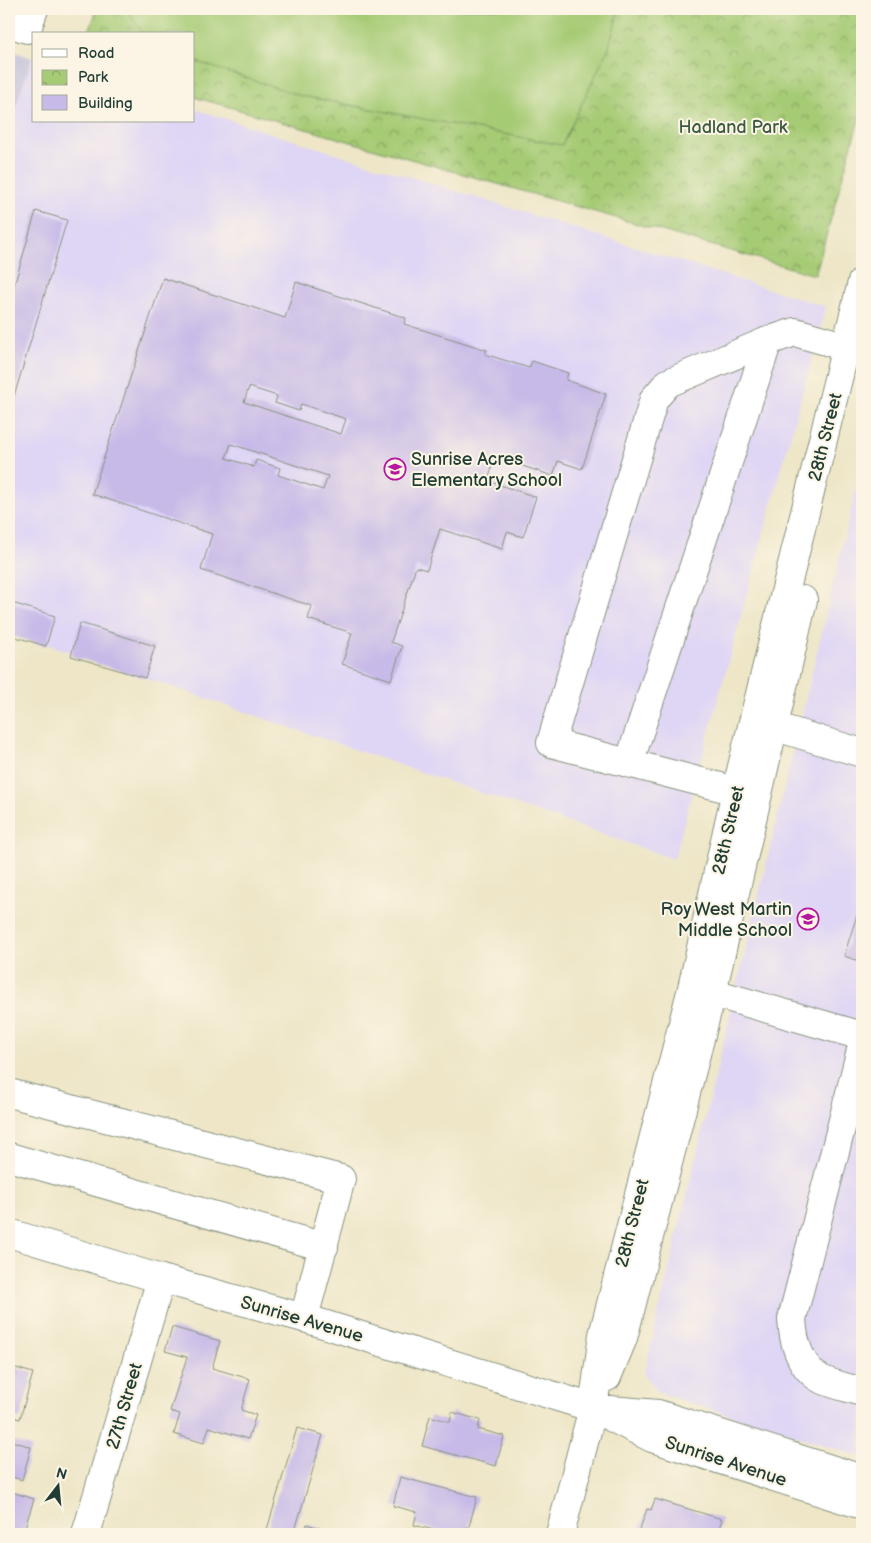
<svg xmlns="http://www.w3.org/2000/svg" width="871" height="1543" font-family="'Balsamiq Sans',sans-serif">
  <defs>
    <pattern id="park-crowns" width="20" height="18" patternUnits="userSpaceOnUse" patternTransform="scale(1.25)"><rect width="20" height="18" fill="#a6cb75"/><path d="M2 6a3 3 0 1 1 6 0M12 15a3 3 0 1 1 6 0" fill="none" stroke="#87a661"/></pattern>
  </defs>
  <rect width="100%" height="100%" fill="#fcf5e5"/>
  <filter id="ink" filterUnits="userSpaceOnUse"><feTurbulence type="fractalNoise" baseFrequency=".02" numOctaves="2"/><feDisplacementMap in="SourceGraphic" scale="10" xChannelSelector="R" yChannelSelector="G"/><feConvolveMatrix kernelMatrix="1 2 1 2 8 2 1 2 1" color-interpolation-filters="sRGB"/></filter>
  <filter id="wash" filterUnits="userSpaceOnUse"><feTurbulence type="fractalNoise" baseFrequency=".0096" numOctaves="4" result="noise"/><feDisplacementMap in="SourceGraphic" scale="20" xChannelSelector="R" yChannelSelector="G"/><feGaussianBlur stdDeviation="1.12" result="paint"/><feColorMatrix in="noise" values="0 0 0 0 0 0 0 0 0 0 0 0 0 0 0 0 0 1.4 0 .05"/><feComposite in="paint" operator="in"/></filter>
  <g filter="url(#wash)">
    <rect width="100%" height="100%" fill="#eee6c7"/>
    <g fill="#dfd5f5">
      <path d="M32,58L34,59V121H194V109L826,307L674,859L9,631V126Z"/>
      <path d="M862,464V1457L659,1393L644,1374Z"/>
    </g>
    <path fill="#c3c1db" d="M9,50L32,58L9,126Z"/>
    <path fill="url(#park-crowns)" stroke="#628454" d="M97,9H862V109L815,275L194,97V34H88Z"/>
    <path fill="#a6cb75" stroke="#628454" d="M129,9H619L609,47L562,145L302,96L194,61V34H143L128,11Z"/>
    <g id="blocks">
      <g fill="#c8bae8" fill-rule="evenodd">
        <path d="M36,211L67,220L9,413V303Z"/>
        <path d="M163,278L285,318L296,282L406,318L404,324L487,350L485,354L529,368L532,361L568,373L566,380L606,394L582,469L558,461L553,476L495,457L488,481L536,497L523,537L507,532L502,549L440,529L427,570L416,567L391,642L402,646L391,680L342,664L352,633L308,619L312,606L201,570L212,534L92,494ZM249,387L277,396L275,403L299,411L301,404L346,419L341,434L244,402ZM231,444L328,476L323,490L278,475L280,468L256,460L254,467L226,458Z"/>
        <path d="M9,602L55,616L46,646L9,635Z"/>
        <path d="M80,623L155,646L145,678L71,656Z"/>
        <path d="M862,899V962L844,956Z"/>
        <path d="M172,1327L220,1341L212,1368L250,1379L241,1410L256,1415L248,1439L209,1427L204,1443L174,1434L180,1414L170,1411L187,1357L165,1351Z"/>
        <path d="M9,1366L33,1373L20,1419L9,1416Z"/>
        <path d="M452,1412L480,1420L478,1429L504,1436L496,1466L422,1446L430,1416L450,1422Z"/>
        <path d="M297,1428L323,1435L294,1534H271L266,1533Z"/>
        <path d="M9,1440L31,1447L22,1480L9,1476Z"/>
        <path d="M400,1477L477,1497L467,1534H449L414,1525L417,1512L393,1506Z"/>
        <path d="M9,1491L34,1499L23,1534H9Z"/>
        <path d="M655,1499L722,1519L718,1532L723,1533L722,1534H638L647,1509L651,1510Z"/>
        <path d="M307,1524L338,1534H304Z"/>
      </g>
    </g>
  </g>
  <g filter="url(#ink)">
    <use href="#blocks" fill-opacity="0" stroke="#86927e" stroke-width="1"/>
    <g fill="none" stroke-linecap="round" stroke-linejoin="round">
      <g stroke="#86927e" stroke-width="30">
        <g id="minor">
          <path d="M9,23L27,29L34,9"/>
          <path d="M773,726L862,753"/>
          <path d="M629,763L768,341"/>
          <path d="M736,791L551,743L654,399L668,383L768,341L795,332L847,347"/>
          <path d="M696,988L862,1036"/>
          <path d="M862,1046L792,1319C793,1341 800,1368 821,1379C834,1385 849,1388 862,1392"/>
          <path d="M9,1093L341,1179L304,1318"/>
          <path d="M9,1157L324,1247"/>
          <path d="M9,1233L161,1279L304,1318L593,1408L652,1438L862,1505"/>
          <path d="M607,1377L623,1338L712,992L803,600"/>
          <path d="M610,1410L658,1414L862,1479"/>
          <path d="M86,1534L161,1279"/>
          <path d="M560,1534L593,1408L603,1335L692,988L736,791L862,282"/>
        </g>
      </g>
      <use href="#minor" stroke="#fff" stroke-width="28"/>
    </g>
  </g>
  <defs>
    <g id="school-ring" transform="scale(1.125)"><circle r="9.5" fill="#fcf5e5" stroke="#b5179e" stroke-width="1.5"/><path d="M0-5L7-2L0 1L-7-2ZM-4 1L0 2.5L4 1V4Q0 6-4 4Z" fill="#b5179e"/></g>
  </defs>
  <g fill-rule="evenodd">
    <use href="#school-ring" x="395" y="469"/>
    <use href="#school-ring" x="808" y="919"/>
  </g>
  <g text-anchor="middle" stroke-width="4" stroke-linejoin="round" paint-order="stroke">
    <g font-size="18" fill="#3a5941" stroke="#fcf5e5">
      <text x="733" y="133">Hadland Park</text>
    </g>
    <g font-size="18" fill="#1f3d34" stroke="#fcf5e5">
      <text transform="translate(825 437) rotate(-76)" y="6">28th Street</text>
      <text transform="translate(728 830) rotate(-77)" y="6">28th Street</text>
      <text transform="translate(632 1223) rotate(-76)" y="6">28th Street</text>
      <text transform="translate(302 1319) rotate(16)" y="6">Sunrise Avenue</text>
      <text transform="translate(124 1406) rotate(-74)" y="6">27th Street</text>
      <text transform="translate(726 1461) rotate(18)" y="6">Sunrise Avenue</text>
    </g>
    <g font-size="18" fill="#1f3d34" stroke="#fcf5e5" text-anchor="start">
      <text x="411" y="465">Sunrise Acres<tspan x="411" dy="21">Elementary School</tspan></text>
      <text x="792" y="915" text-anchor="end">Roy West Martin<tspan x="792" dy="21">Middle School</tspan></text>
    </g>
  </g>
  <rect width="871" height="1543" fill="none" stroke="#fcf5e5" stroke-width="30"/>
  <rect x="32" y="32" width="162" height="90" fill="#fcf5e5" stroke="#a4ab9e"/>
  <rect x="42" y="49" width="25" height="8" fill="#ffffff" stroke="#a4ab9e"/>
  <text x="78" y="58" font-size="15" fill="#1f3d34">Road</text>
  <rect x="42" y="70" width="25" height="15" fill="url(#park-crowns)" stroke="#a4ab9e"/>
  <text x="78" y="82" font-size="15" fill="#1f3d34">Park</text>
  <rect x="42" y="95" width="25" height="15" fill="#c8bae8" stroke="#a4ab9e"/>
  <text x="78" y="108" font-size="15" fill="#1f3d34">Building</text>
  <g transform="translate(58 1486) rotate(16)" stroke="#fcf5e5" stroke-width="4" paint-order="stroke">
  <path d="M0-4L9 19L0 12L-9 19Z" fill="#1f3d34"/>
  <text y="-8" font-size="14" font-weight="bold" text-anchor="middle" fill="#1f3d34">N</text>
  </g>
</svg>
